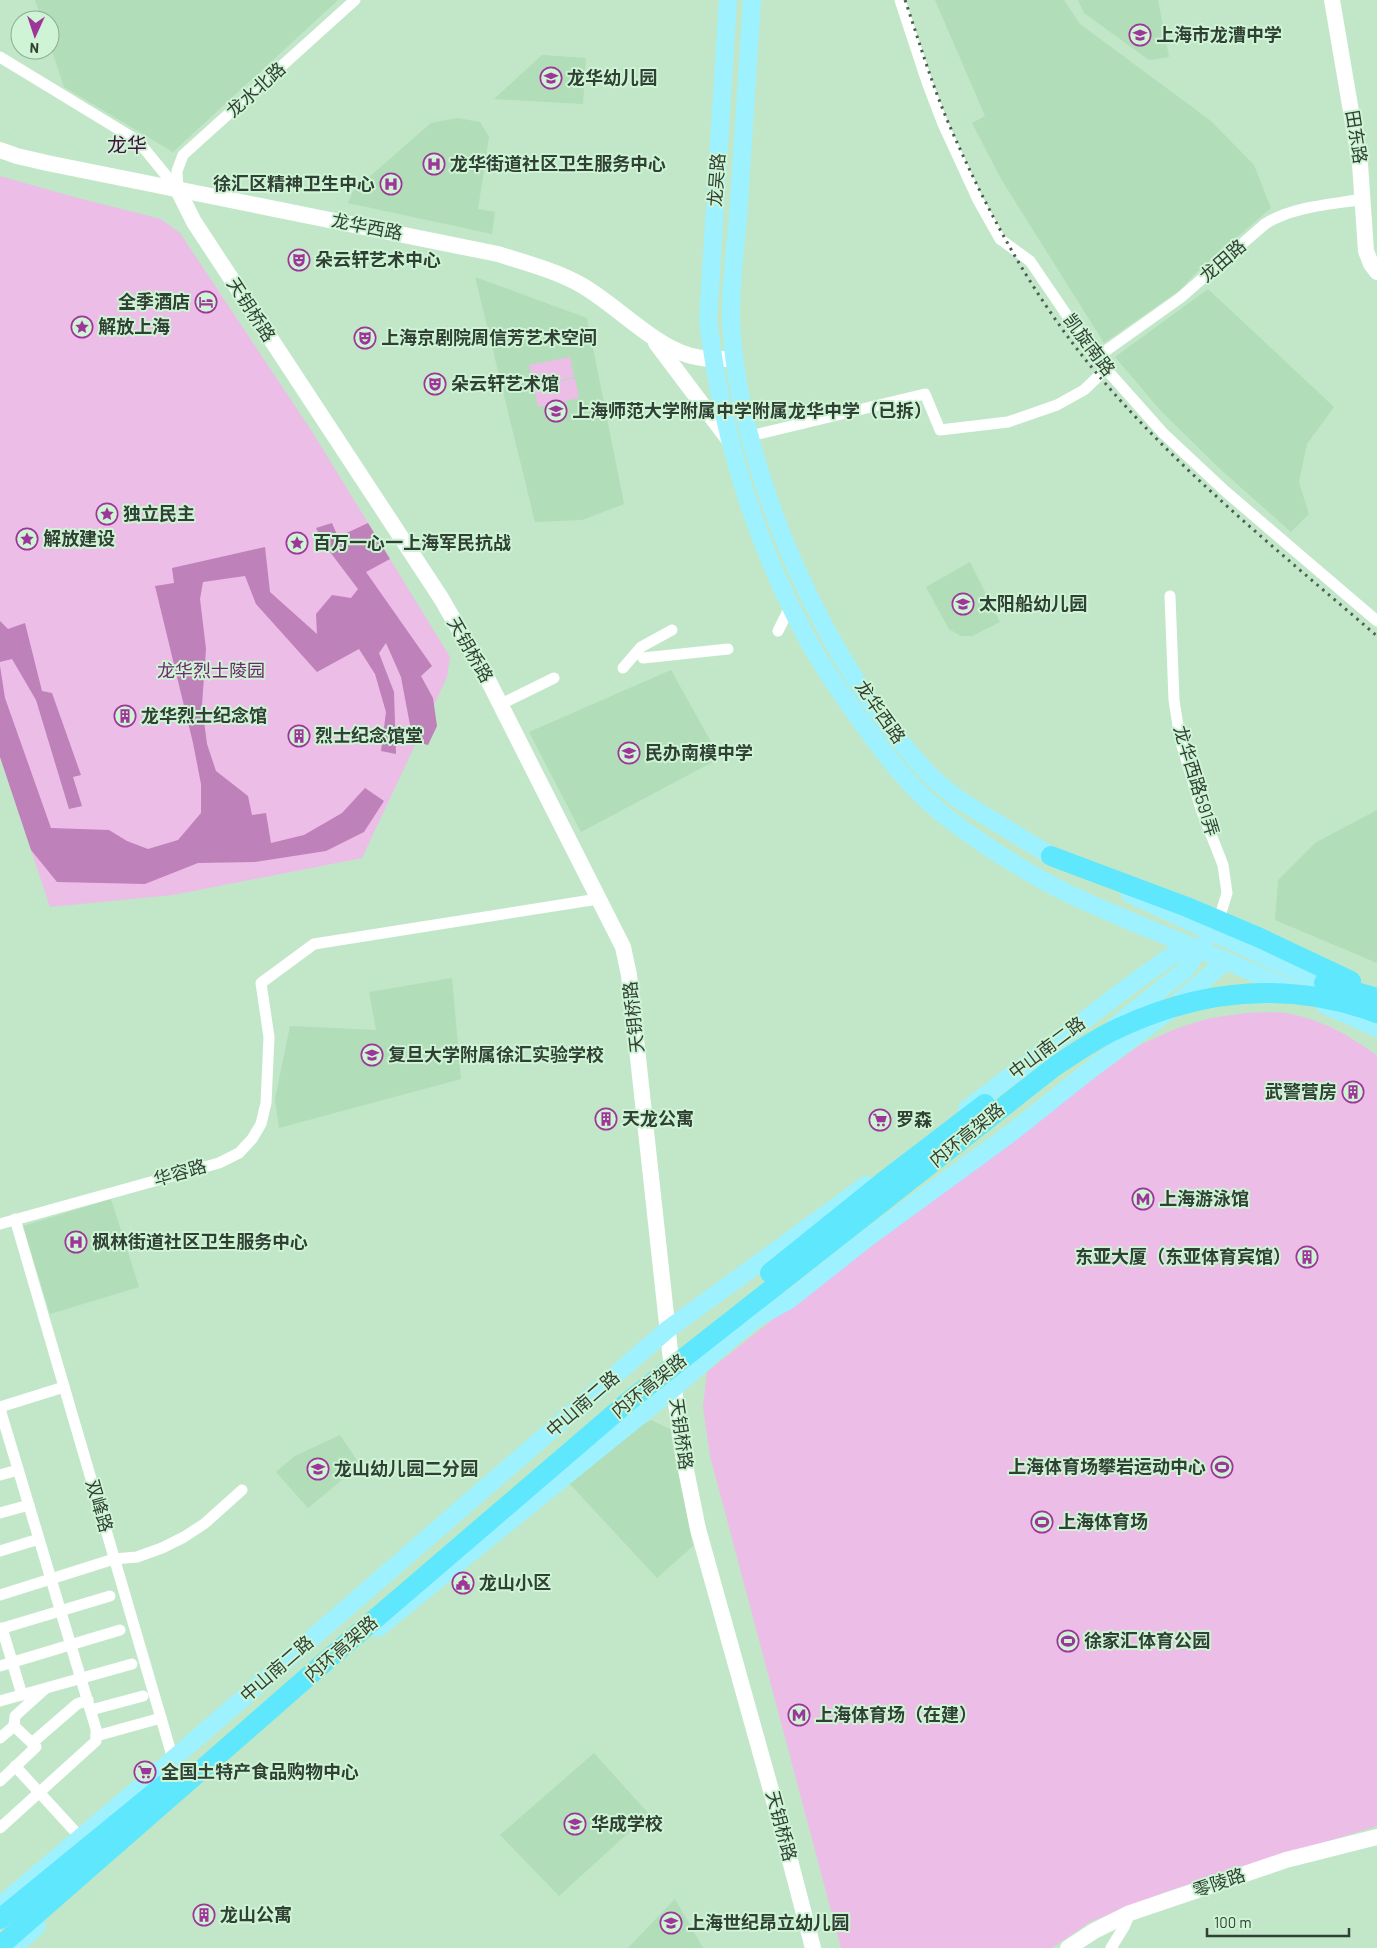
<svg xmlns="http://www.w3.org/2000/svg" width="1377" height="1948" font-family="Barlow,'Noto Sans SC',sans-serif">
  <rect width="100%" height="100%" fill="#c1e7c8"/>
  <g fill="#b1ddb8">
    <path d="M35,0H338L173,152L64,87L50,45V20H42Z"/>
    <path d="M935,0H1064L1080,24L1211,121L1254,165L1271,208L1197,272L1180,290L1104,343L1001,179L972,123L985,116Z"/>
    <path d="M1078,0H1158L1169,57L1149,60L1084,13Z"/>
    <path d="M542,55L586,58L583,104L494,99Z"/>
    <path d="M457,118L480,122L489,137L478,209L495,212L492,234L348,203L353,191L431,123Z"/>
    <path d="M475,277L587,318L624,504L582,520L535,522Z"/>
    <path d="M1208,289L1334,407L1307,444L1299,482L1309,514L1291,532L1220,469L1161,411L1115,357Z"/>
    <path d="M970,562L1000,622L972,636H961L949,629L926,587Z"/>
    <path d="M671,670L720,758L581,832L529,732Z"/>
    <path d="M1377,810V963L1275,920L1278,880L1315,843Z"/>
    <path d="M452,978L461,1079L279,1128L275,1099L290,1026L376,1030L369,992Z"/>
    <path d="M111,1199L139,1287L50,1314L23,1226Z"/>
    <path d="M651,1420L670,1429L693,1546L657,1578L568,1482L628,1433Z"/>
    <path d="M340,1435L360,1465L308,1508L276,1472L295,1456Z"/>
    <path d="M594,1753L649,1814L559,1896L500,1835Z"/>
    <path d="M675,1899L703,1948H628Z"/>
  </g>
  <g fill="#ecbde7">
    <path d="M0,176L74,197L161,219L180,233L313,433L450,657L447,677L362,858L173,895L50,907L0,757Z"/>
    <path d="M570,357L574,377L533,385L529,365Z"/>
    <path d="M575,378L579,398L538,407L534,386Z"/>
    <path d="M1247,1013C1261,1013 1276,1011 1290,1014C1324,1020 1349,1036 1377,1055V1826L1168,1891L1090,1922L1052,1948H841L710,1456L703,1407L707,1372L898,1219L1140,1045L1175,1029L1210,1018Z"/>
  </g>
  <g fill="#be81b9">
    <path d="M332,523L338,537L368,523L390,559L366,572L432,666L421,676L433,698L437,726L428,745L413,741L401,677L386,643L379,653L394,692L396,754L381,751L386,712L375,674L359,649L317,672L256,604L245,576L203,582L200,599L206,649L202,705L207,744L216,771L248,796L252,815L266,813L271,843L304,835L342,813L365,788L384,801L364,832L326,851L255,862L198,863L145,884L57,882L31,850L0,757V666L5,698L51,828L109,830L127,841L148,849L178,840L201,813V784L193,743L155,586L174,583L172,568L265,547L270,592L317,634L316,614L332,595L351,598L358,589L324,544L316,528Z"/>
    <path d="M0,621L8,629L25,623L42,691L52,693L81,775L73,777L82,806L69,809L36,700L12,659L0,662Z"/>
  </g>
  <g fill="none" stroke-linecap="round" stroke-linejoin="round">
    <g stroke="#fff" stroke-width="11">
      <path d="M900,0L927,82L943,124L978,200L1000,239L1030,261L1081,336L1106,369L1163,433L1225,491L1377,621"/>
      <path d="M0,57L138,141L178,190"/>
      <path d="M178,190L177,171L183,155L355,0"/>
      <path d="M1097,357L1180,298L1265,224C1293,206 1330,205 1363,199"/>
      <path d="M750,436L925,394L940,430L1008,422L1057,405L1084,390L1106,369"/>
      <path d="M1170,596L1174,700L1180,739L1201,809L1223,865L1227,893L1217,926"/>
      <path d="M778,631L791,605"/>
      <path d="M643,658L728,649"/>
      <path d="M623,668L641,647L672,630"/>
      <path d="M501,704L554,678"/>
      <path d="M15,1219L173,1759L190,1785"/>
      <path d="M0,1224L219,1163L239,1153L252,1139L261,1124L266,1103L269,1037L261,983L314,944L598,899"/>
      <path d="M0,1407L64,1387"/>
      <path d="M0,1409L96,1729V1741L0,1828"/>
      <path d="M0,1475L18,1470"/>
      <path d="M0,1513L29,1505"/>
      <path d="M0,1551L39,1539"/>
      <path d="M0,1595L114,1559L137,1557L162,1548L184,1537L204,1524L242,1490"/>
      <path d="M2,1628L22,1695"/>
      <path d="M0,1629L110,1596"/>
      <path d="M0,1666L120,1630"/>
      <path d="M0,1701L132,1664"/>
      <path d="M91,1710L143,1696"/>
      <path d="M14,1726L15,1716L45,1689"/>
      <path d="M96,1736L161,1718"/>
      <path d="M0,1738L14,1726L32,1743"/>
      <path d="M15,1766L81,1838"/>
      <path d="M0,1781L36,1747L32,1743L77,1704L88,1700"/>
      <path d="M1111,1948L1124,1927L1130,1913"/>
    </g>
    <g stroke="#fff" stroke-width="16">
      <path d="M1332,0L1360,164L1366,251L1371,264L1377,272"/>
      <path d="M0,150L17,156L47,163L498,254C526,263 557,271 583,286C617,306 652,344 688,355C703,360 719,359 734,359"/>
      <path d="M178,190L194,222L441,598L488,680L623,947L629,975L674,1388L683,1455L698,1529L781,1826L813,1948"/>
      <path d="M656,343L729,440"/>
      <path d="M1068,1948L1094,1931L1130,1913L1286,1860L1377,1837"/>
    </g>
    <g stroke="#9ef1fe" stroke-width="18">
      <path d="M728,0L708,320C721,428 752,534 803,631C819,662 840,692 860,720C888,759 914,793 953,822C986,847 1023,870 1059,889C1105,912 1153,930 1200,950C1233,963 1265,978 1297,992"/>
      <path d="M752,0C747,73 743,145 738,218C735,251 730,289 731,321C738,470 828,675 935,780C955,799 980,813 1004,827C1023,839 1043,852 1064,862"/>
      <path d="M1130,894L1335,989"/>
      <path d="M1325,1005L1377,1028"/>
      <path d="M1116,1025L1184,971L1203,945"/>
      <path d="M967,1109L1140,978L1174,954L1199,949"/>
      <path d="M378,1628L674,1388L735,1335L758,1317L789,1300L866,1239L1011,1133L1095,1066L1170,1010L1222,964L1227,962"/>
      <path d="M0,1906L173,1759L667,1330L866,1185"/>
      <path d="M13,1948L37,1926"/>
    </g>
    <g stroke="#5ee7fd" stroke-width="20">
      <path d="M1051,856L1187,907L1260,938L1351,981"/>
      <path d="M1324,983L1377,998"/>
      <path d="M770,1273L883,1182L985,1104"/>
      <path d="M0,1919L165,1784"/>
      <path d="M0,1946L319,1667L629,1401L1054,1067C1075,1053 1096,1038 1119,1028C1204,988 1289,981 1377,1013"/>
    </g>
    <path stroke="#4b5e4f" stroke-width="3" stroke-dasharray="2.5 5" stroke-linecap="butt" d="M905,0C919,41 931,82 948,122C987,212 1035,301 1099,376C1181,473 1281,553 1377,636"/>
  </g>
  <defs>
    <g id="school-ring" transform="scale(1.125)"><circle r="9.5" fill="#cef4d5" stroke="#9e3699" stroke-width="1.5"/><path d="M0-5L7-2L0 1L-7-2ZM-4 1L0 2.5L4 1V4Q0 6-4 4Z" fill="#9e3699"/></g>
    <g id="hospital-ring" transform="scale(1.125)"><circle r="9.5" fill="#cef4d5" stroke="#9e3699" stroke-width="1.5"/><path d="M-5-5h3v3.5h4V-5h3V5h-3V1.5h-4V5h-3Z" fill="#9e3699"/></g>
    <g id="theatre-ring" transform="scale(1.125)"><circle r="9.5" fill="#cef4d5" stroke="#9e3699" stroke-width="1.5"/><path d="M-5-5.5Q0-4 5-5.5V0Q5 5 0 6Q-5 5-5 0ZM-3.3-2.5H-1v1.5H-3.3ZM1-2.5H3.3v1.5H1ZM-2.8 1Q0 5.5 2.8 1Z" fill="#9e3699"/></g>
    <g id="hotel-ring" transform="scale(1.125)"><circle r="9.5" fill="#cef4d5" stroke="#9e3699" stroke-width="1.5"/><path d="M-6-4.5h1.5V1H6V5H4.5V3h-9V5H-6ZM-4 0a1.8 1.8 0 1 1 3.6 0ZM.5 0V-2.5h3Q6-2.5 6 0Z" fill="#9e3699"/></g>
    <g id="sight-ring" transform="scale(1.125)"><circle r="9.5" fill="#cef4d5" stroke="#9e3699" stroke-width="1.5"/><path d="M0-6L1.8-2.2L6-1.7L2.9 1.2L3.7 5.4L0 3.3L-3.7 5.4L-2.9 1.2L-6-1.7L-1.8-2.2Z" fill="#9e3699"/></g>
    <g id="building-ring" transform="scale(1.125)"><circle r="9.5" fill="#cef4d5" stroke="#9e3699" stroke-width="1.5"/><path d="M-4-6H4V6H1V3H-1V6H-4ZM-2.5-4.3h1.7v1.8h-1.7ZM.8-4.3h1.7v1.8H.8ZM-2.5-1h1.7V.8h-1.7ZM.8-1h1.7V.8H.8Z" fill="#9e3699"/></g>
    <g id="supermarket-ring" transform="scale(1.125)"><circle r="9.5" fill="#cef4d5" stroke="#9e3699" stroke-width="1.5"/><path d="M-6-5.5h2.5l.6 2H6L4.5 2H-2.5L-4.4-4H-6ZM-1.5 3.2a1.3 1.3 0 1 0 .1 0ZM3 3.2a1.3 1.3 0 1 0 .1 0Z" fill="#9e3699"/></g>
    <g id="metro-ring" transform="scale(1.125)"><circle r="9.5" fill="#cef4d5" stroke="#9e3699" stroke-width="1.5"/><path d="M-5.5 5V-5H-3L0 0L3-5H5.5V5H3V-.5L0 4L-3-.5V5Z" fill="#9e3699"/></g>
    <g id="stadium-ring" transform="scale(1.125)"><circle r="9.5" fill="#cef4d5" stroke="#9e3699" stroke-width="1.5"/><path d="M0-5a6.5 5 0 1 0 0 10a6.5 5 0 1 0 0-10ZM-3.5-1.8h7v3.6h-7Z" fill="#9e3699"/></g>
    <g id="civic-ring" transform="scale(1.125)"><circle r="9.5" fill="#cef4d5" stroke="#9e3699" stroke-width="1.5"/><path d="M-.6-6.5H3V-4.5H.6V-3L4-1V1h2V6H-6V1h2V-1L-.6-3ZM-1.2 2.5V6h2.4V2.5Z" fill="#9e3699"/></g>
  </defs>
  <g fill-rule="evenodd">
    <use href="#school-ring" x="1140" y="35"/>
    <use href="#school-ring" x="551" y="78"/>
    <use href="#hospital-ring" x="434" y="164"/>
    <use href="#hospital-ring" x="391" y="184"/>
    <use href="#theatre-ring" x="299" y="260"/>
    <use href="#hotel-ring" x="206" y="302"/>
    <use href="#sight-ring" x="82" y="327"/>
    <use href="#theatre-ring" x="365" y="338"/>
    <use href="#theatre-ring" x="435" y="384"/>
    <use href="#school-ring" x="556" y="411"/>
    <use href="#sight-ring" x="107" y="514"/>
    <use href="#sight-ring" x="27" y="539"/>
    <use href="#sight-ring" x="297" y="543"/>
    <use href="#school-ring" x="963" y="604"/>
    <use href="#building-ring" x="125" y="716"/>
    <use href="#building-ring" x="299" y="736"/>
    <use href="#school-ring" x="629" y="753"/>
    <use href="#school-ring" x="372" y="1055"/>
    <use href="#building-ring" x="1353" y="1092"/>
    <use href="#building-ring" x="606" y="1119"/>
    <use href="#supermarket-ring" x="880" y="1120"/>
    <use href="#metro-ring" x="1143" y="1199"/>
    <use href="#hospital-ring" x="76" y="1242"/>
    <use href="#building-ring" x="1307" y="1257"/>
    <use href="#stadium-ring" x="1222" y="1467"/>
    <use href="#school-ring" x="318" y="1469"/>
    <use href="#stadium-ring" x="1042" y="1522"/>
    <use href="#civic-ring" x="463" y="1583"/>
    <use href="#stadium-ring" x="1068" y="1641"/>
    <use href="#metro-ring" x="799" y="1715"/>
    <use href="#supermarket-ring" x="145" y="1772"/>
    <use href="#school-ring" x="575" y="1824"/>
    <use href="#building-ring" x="204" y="1915"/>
    <use href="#school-ring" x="671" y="1923"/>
  </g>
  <g text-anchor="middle" stroke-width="4" stroke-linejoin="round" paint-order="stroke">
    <g font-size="18" font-weight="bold" fill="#314034" stroke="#cef4d5" text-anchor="start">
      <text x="1156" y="41">上海市龙漕中学</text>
      <text x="567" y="84">龙华幼儿园</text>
      <text x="450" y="170">龙华街道社区卫生服务中心</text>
      <text x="375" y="190" text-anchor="end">徐汇区精神卫生中心</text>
      <text x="315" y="266">朵云轩艺术中心</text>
      <text x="190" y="308" text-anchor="end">全季酒店</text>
      <text x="98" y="333">解放上海</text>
      <text x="381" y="344">上海京剧院周信芳艺术空间</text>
      <text x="451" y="390">朵云轩艺术馆</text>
      <text x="572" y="417">上海师范大学附属中学附属龙华中学（已拆）</text>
      <text x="123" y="520">独立民主</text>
      <text x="43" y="545">解放建设</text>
      <text x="313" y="549">百万一心一上海军民抗战</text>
      <text x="979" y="610">太阳船幼儿园</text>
      <text x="141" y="722">龙华烈士纪念馆</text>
      <text x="315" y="742">烈士纪念馆堂</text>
      <text x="645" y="759">民办南模中学</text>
      <text x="388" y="1061">复旦大学附属徐汇实验学校</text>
      <text x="1337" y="1098" text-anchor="end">武警营房</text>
      <text x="622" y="1125">天龙公寓</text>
      <text x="896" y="1126">罗森</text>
      <text x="1159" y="1205">上海游泳馆</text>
      <text x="92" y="1248">枫林街道社区卫生服务中心</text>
      <text x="1291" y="1263" text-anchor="end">东亚大厦（东亚体育宾馆）</text>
      <text x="1206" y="1473" text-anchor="end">上海体育场攀岩运动中心</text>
      <text x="334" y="1475">龙山幼儿园二分园</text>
      <text x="1058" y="1528">上海体育场</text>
      <text x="479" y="1589">龙山小区</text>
      <text x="1084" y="1647">徐家汇体育公园</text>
      <text x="815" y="1721">上海体育场（在建）</text>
      <text x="161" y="1778">全国土特产食品购物中心</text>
      <text x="591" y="1830">华成学校</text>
      <text x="220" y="1921">龙山公寓</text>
      <text x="687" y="1929">上海世纪昂立幼儿园</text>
    </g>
    <g font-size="18" fill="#314034" stroke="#cef4d5">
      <text transform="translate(256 90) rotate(-42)" y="6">龙水北路</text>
      <text transform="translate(1356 137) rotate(81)" y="6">田东路</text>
      <text transform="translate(717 180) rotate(-86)" y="6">龙吴路</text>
      <text transform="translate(367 227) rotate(11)" y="6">龙华西路</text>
      <text transform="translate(1223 261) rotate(-41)" y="6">龙田路</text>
      <text transform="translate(251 310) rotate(57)" y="6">天钥桥路</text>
      <text transform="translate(1089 345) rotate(53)" y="6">凯旋南路</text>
      <text transform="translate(470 650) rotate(60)" y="6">天钥桥路</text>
      <text transform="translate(880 712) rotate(55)" y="6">龙华西路</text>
      <text transform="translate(1196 781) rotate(73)" y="6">龙华西路591弄</text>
      <text transform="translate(634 1017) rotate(-96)" y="6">天钥桥路</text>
      <text transform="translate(1047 1048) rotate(-37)" y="6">中山南二路</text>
      <text transform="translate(967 1135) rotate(-39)" y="6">内环高架路</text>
      <text transform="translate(180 1173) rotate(-16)" y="6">华容路</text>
      <text transform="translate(649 1386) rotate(-39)" y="6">内环高架路</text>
      <text transform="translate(583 1404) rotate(-41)" y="6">中山南二路</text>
      <text transform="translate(681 1434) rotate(82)" y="6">天钥桥路</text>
      <text transform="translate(99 1506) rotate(74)" y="6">双峰路</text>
      <text transform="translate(341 1649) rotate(-41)" y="6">内环高架路</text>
      <text transform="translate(277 1669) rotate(-41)" y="6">中山南二路</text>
      <text transform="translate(781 1826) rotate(75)" y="6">天钥桥路</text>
      <text transform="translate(1219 1883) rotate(-19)" y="6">零陵路</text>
    </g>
    <g font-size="18" fill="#71276d" stroke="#cef4d5">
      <text x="211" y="677">龙华烈士陵园</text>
    </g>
    <g font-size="20" fill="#431140" stroke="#cef4d5">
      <text x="127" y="152">龙华</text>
    </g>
  </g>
  <g transform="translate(35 35) rotate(183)"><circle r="24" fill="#cef4d5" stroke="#8fac95"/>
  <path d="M0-4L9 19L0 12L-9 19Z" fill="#9e3699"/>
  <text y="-8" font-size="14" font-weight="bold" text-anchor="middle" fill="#314034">N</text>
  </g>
  <path d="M1207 1928v8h142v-8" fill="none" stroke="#314034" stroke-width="2.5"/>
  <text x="1214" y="1928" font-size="15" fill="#314034" stroke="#cef4d5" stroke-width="4" paint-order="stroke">100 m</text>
</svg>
